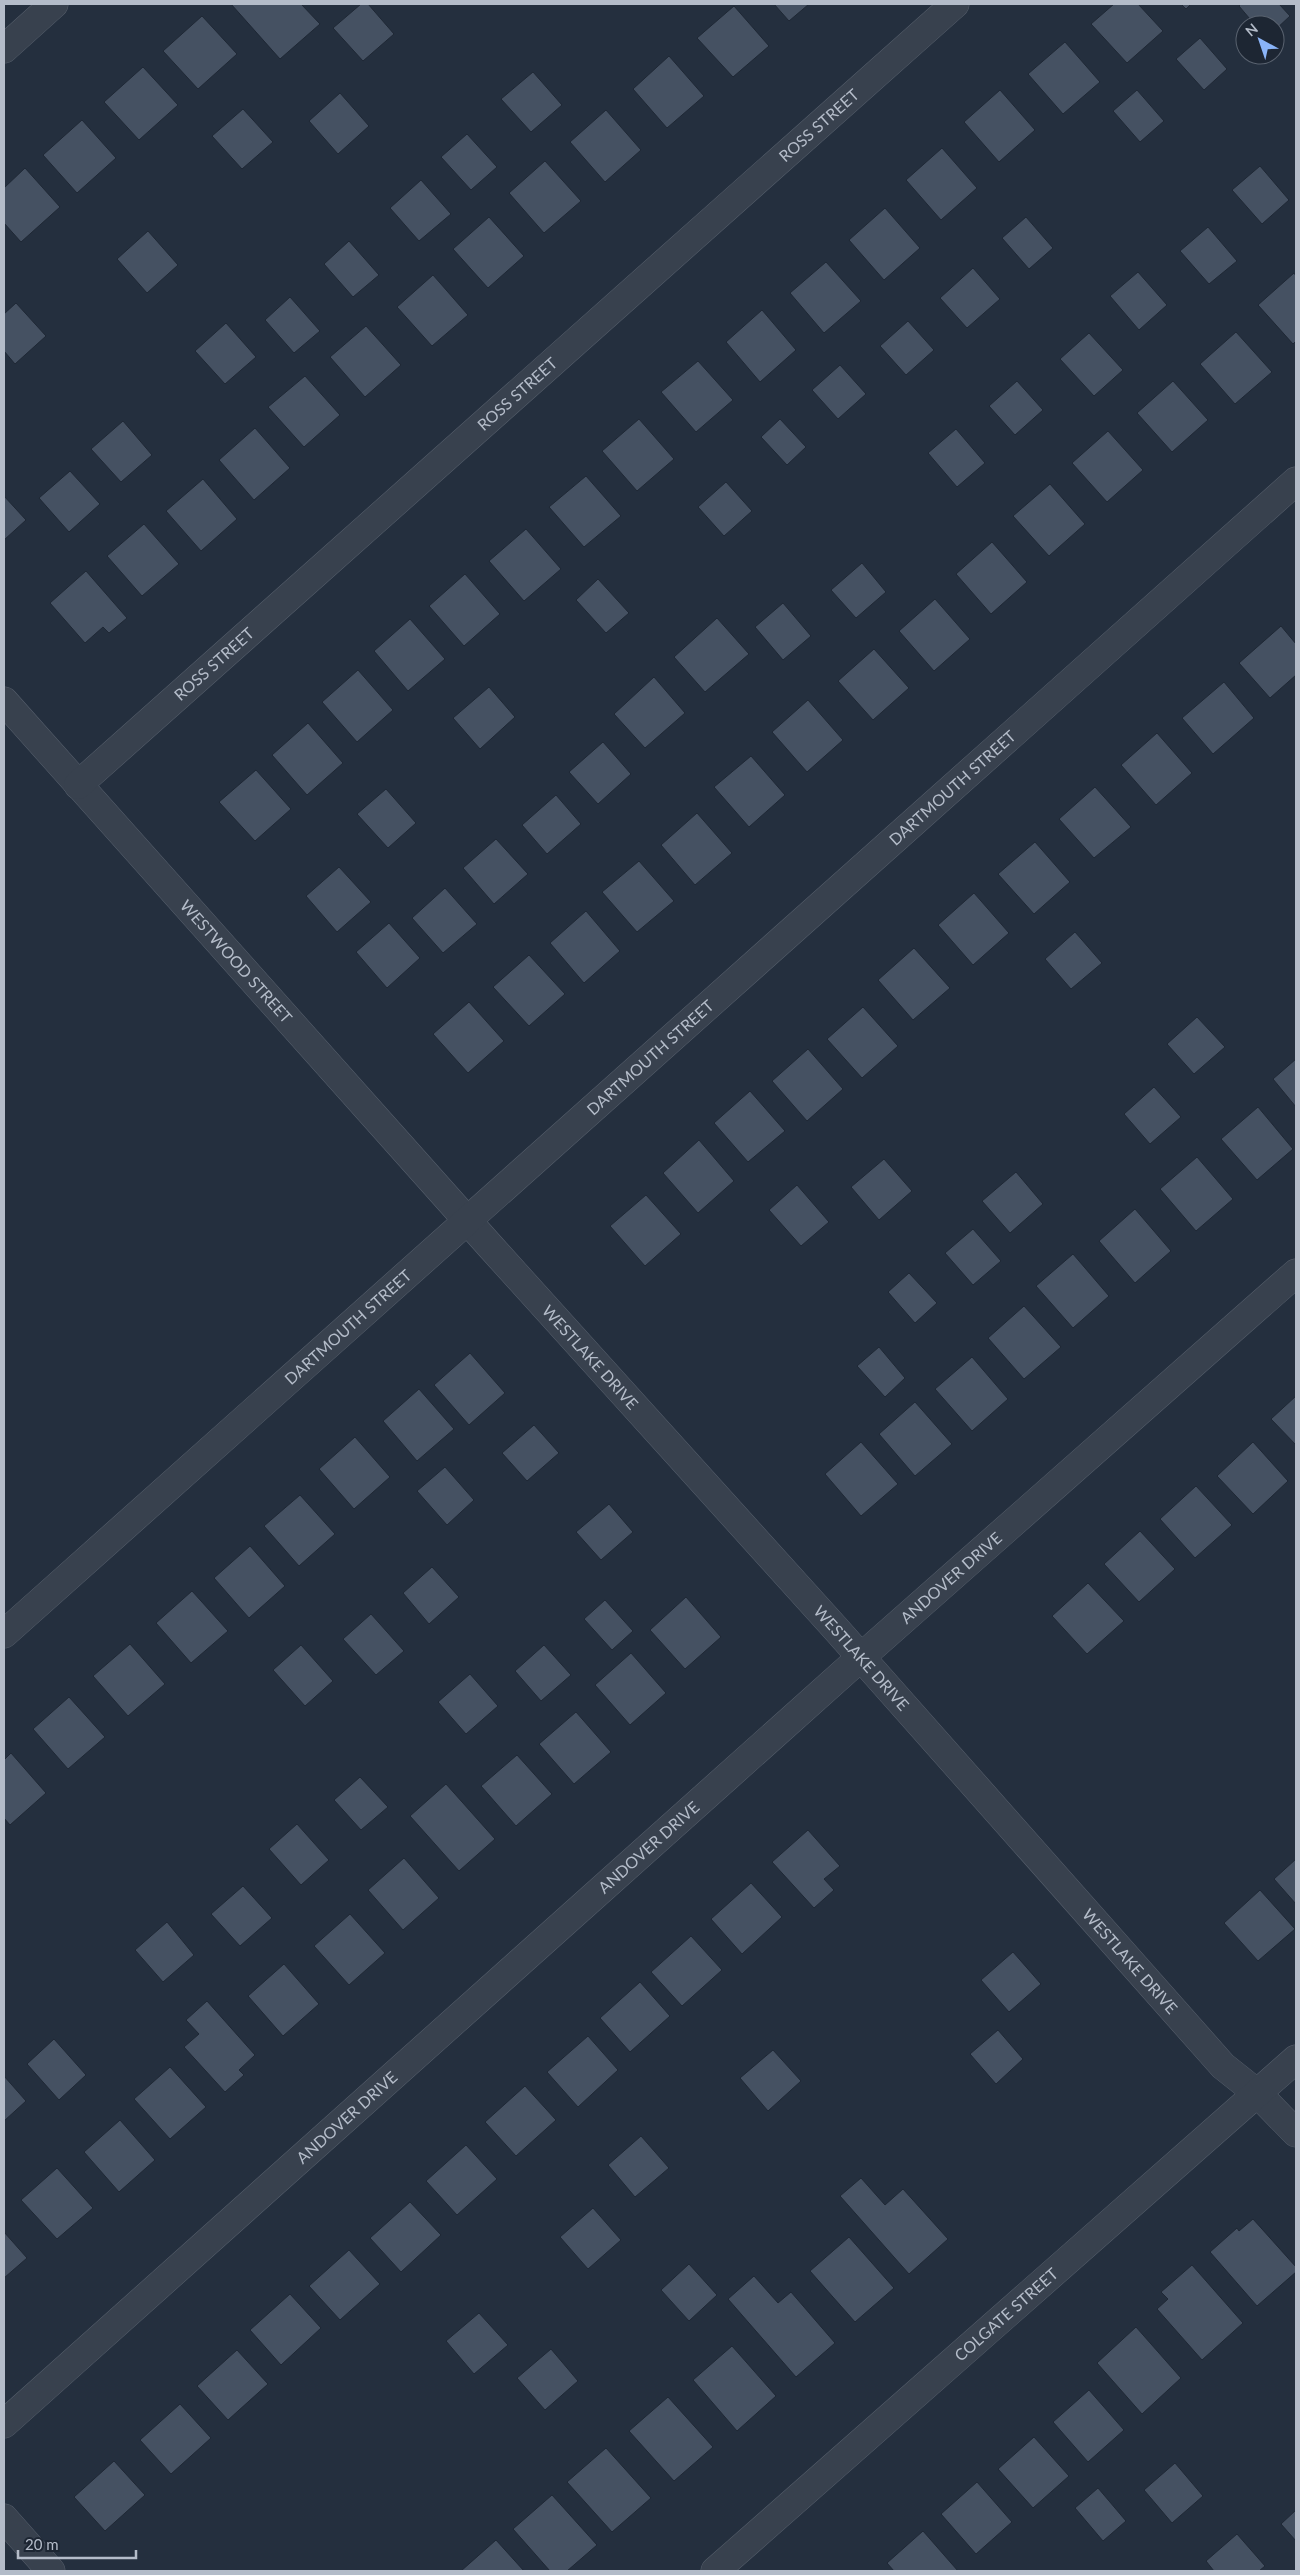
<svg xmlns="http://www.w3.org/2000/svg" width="1300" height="2575" font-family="Lato,sans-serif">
  <rect width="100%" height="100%" fill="#242f3e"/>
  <g fill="#455162" stroke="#1f2835">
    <path d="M231,4H301L320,24L280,59Z"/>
    <path d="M361,4H368L394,34L363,61L333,28Z"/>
    <path d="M774,4H809L789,21Z"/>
    <path d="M1114,4H1138L1163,31L1127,63L1091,24Z"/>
    <path d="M1181,4H1191L1186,9Z"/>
    <path d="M1241,4H1279L1290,16L1275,30V25H1255L1239,6Z"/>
    <path d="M734,6L769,46L733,77L697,38Z"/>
    <path d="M202,16L237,54L198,89L163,51Z"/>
    <path d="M1200,38L1227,69L1204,90L1176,59Z"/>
    <path d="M1065,42L1100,82L1063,114L1028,74Z"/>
    <path d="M669,56L704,96L667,128L633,89Z"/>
    <path d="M143,67L178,105L139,140L104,102Z"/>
    <path d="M533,72L562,105L531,132L501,99Z"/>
    <path d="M1000,90L1035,130L999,162L964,122Z"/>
    <path d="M1137,90L1164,121L1140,142L1113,111Z"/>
    <path d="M340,93L369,126L338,154L309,121Z"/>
    <path d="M243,109L273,142L242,169L212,136Z"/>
    <path d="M606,110L641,150L605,182L570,142Z"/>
    <path d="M82,120L116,158L77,193L43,155Z"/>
    <path d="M467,134L497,167L471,190L441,157Z"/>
    <path d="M942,148L977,188L941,220L906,180Z"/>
    <path d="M545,161L581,201L544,233L509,193Z"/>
    <path d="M1260,166L1289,200L1262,224L1232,190Z"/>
    <path d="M25,168L60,207L21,242L4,223V188Z"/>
    <path d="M421,180L451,214L419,241L390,208Z"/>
    <path d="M885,208L920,248L884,280L849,240Z"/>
    <path d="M489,217L524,256L488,288L453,249Z"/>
    <path d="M1026,217L1053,248L1029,269L1002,238Z"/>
    <path d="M1208,227L1237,261L1209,284L1180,251Z"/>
    <path d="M148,231L178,265L147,293L117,259Z"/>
    <path d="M349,241L379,275L353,297L324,264Z"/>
    <path d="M826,262L861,301L824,333L790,293Z"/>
    <path d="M973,268L1000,299L967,328L940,298Z"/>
    <path d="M1138,272L1167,305L1139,330L1110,296Z"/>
    <path d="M1294,273L1296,276V341L1293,344L1258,305Z"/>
    <path d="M433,275L468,315L432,346L397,307Z"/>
    <path d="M290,297L320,331L294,353L265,320Z"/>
    <path d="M16,303L46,336L15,364L4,351V314Z"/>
    <path d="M762,310L796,350L760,382L726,342Z"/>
    <path d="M908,321L934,350L906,375L880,346Z"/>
    <path d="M226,323L256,357L225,384L195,351Z"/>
    <path d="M366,326L401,365L365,397L330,357Z"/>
    <path d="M1236,332L1272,372L1235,404L1200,364Z"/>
    <path d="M1089,333L1123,370L1094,396L1060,359Z"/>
    <path d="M698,361L733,400L696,432L661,392Z"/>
    <path d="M840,365L866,394L838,419L812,390Z"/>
    <path d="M305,376L340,415L304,447L268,407Z"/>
    <path d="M1017,381L1043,410L1015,435L989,406Z"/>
    <path d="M1173,381L1208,420L1172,452L1137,413Z"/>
    <path d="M639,419L674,459L637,491L602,451Z"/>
    <path d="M780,419L806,447L787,465L761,437Z"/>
    <path d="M123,421L152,455L121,482L91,449Z"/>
    <path d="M255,428L290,468L254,500L219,460Z"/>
    <path d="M956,429L985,463L957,487L928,453Z"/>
    <path d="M1108,431L1143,470L1107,502L1072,463Z"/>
    <path d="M70,471L100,504L69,532L39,498Z"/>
    <path d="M586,476L621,516L584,547L549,507Z"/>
    <path d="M203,479L237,519L201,551L166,511Z"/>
    <path d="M726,482L752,511L724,536L698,507Z"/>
    <path d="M1050,484L1085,524L1049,556L1013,516Z"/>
    <path d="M4,496L26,520L4,540Z"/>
    <path d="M144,524L179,564L142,596L107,556Z"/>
    <path d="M526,529L561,569L524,601L489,561Z"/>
    <path d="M992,542L1027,582L991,614L956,574Z"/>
    <path d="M862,563L886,592L856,618L831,590Z"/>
    <path d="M86,571L127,618L109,633L103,627L85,643L50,603Z"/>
    <path d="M465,574L500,614L464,646L429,606Z"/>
    <path d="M598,579L629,613L606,633L576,600Z"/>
    <path d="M935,599L970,639L934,671L899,631Z"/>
    <path d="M783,603L811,636L783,660L755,627Z"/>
    <path d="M717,618L749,654L705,692L674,657Z"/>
    <path d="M410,619L445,659L408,691L374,651Z"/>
    <path d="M1281,626L1296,644V675L1270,698L1239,663Z"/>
    <path d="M874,649L909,688L873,720L838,681Z"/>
    <path d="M358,670L393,710L357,742L322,702Z"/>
    <path d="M654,677L685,713L645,748L614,714Z"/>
    <path d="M1224,682L1254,718L1213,754L1182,718Z"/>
    <path d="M489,687L515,717L480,749L453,718Z"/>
    <path d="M808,700L843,740L807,772L772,732Z"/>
    <path d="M308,723L343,763L307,795L272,755Z"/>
    <path d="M1157,733L1192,773L1156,805L1121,765Z"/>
    <path d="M603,742L631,774L598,804L569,772Z"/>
    <path d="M751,756L785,795L749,827L714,787Z"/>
    <path d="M256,770L291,809L255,841L219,802Z"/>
    <path d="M1095,787L1131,827L1094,858L1059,819Z"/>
    <path d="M386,789L416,823L388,848L357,814Z"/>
    <path d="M556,795L581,824L547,854L522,825Z"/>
    <path d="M697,813L732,853L695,885L661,845Z"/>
    <path d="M496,839L528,874L494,904L463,868Z"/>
    <path d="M1035,842L1070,882L1034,914L998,874Z"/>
    <path d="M639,861L674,901L637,932L602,892Z"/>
    <path d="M339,867L371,902L337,932L306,896Z"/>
    <path d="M445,888L477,924L443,953L412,918Z"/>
    <path d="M974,893L1009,933L973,965L938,925Z"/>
    <path d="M586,911L620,951L584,983L550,943Z"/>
    <path d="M389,923L420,958L387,988L356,952Z"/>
    <path d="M1075,932L1102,963L1071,989L1045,959Z"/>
    <path d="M914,948L950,988L913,1020L878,980Z"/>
    <path d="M529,955L565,994L529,1026L493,987Z"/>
    <path d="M469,1002L504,1041L468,1073L433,1034Z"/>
    <path d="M863,1007L898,1046L862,1078L827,1039Z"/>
    <path d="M1197,1017L1225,1047L1194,1074L1167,1044Z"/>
    <path d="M808,1049L843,1089L807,1121L772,1081Z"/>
    <path d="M1296,1059V1107L1273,1079Z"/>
    <path d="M1154,1087L1181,1117L1150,1144L1124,1114Z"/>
    <path d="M750,1091L785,1131L748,1162L714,1123Z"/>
    <path d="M1258,1107L1293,1149L1257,1180L1221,1139Z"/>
    <path d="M699,1140L734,1181L698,1213L663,1173Z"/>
    <path d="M1197,1157L1233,1199L1196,1231L1160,1189Z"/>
    <path d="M884,1159L912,1191L879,1220L851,1187Z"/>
    <path d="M1016,1172L1043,1204L1010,1233L982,1201Z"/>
    <path d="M797,1185L829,1222L801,1246L769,1210Z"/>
    <path d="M646,1195L681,1234L645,1266L610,1226Z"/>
    <path d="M1135,1209L1171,1251L1135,1283L1099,1241Z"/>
    <path d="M973,1229L1001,1261L973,1285L945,1253Z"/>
    <path d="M1073,1254L1109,1296L1073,1328L1036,1286Z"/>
    <path d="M909,1273L937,1303L915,1323L888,1292Z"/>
    <path d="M1024,1306L1061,1347L1024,1379L988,1338Z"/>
    <path d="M879,1347L905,1378L885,1397L857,1366Z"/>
    <path d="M470,1353L505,1393L469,1425L434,1385Z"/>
    <path d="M972,1357L1008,1399L972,1431L935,1389Z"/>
    <path d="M419,1389L454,1429L417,1461L383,1421Z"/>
    <path d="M1296,1396V1445L1271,1419Z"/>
    <path d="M915,1402L952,1444L915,1476L879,1434Z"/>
    <path d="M534,1425L559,1453L527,1481L502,1453Z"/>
    <path d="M355,1437L390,1477L354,1509L319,1469Z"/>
    <path d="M861,1442L898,1484L861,1516L825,1474Z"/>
    <path d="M1253,1442L1288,1481L1253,1514L1217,1476Z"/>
    <path d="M445,1467L474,1500L447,1525L417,1491Z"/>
    <path d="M1196,1486L1232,1525L1195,1558L1160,1519Z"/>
    <path d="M300,1495L335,1534L299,1566L264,1526Z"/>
    <path d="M609,1504L633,1532L601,1560L576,1532Z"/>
    <path d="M1140,1531L1175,1569L1139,1602L1104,1564Z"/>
    <path d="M250,1546L285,1586L249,1618L214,1578Z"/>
    <path d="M432,1567L459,1597L429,1624L403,1593Z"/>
    <path d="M1088,1583L1124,1621L1087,1654L1052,1616Z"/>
    <path d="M192,1591L228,1631L191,1663L156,1623Z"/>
    <path d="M686,1597L721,1637L685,1669L650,1630Z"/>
    <path d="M605,1600L633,1631L612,1650L584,1619Z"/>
    <path d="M371,1614L404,1651L376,1675L343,1639Z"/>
    <path d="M130,1644L165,1684L128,1716L93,1676Z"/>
    <path d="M301,1645L333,1681L305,1706L273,1670Z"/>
    <path d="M544,1645L571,1675L541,1701L515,1671Z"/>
    <path d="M631,1653L666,1693L630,1725L595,1685Z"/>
    <path d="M470,1674L498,1706L466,1734L438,1702Z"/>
    <path d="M69,1697L105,1737L68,1769L33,1729Z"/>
    <path d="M576,1712L611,1752L574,1784L539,1744Z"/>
    <path d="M11,1753L46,1793L10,1825L4,1818V1760Z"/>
    <path d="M517,1755L552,1794L516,1826L481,1786Z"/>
    <path d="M360,1777L388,1807L361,1830L334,1800Z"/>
    <path d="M446,1784L495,1839L459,1871L410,1816Z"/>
    <path d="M297,1824L329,1860L301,1885L269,1849Z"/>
    <path d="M808,1830L840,1866L824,1879L834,1890L814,1908L772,1862Z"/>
    <path d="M404,1858L439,1898L403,1930L368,1890Z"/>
    <path d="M1296,1859V1904L1274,1879Z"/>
    <path d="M751,1883L782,1917L742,1954L711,1919Z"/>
    <path d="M243,1886L272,1918L240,1946L211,1914Z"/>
    <path d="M1260,1890L1295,1929L1258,1961L1224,1923Z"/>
    <path d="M350,1914L385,1953L349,1985L314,1946Z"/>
    <path d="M167,1922L194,1955L163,1982L135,1950Z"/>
    <path d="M691,1936L722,1970L682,2006L651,1972Z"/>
    <path d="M1013,1952L1041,1984L1009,2012L981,1980Z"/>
    <path d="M284,1964L319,2004L283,2036L248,1996Z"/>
    <path d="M640,1982L670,2016L630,2052L600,2018Z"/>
    <path d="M207,2001L255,2055L239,2070L244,2075L225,2092L184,2047L199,2034L186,2020Z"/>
    <path d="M998,2030L1023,2059L996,2084L970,2054Z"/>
    <path d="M588,2036L618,2070L578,2107L547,2072Z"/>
    <path d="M54,2039L86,2075L59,2100L27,2064Z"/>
    <path d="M773,2050L801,2081L768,2111L740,2078Z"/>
    <path d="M170,2067L206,2107L170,2139L134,2099Z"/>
    <path d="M4,2076L26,2101L4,2121Z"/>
    <path d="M525,2086L556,2120L516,2156L485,2122Z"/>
    <path d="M120,2120L155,2160L119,2192L84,2152Z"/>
    <path d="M641,2136L669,2168L635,2197L608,2165Z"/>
    <path d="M466,2145L497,2179L457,2215L426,2181Z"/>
    <path d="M57,2168L93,2208L57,2239L21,2200Z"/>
    <path d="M861,2178L885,2205L903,2189L948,2239L909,2274L840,2196Z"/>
    <path d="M410,2202L441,2235L401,2272L370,2238Z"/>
    <path d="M593,2208L621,2240L588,2269L560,2237Z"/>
    <path d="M1253,2219L1296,2267V2272L1257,2306L1210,2252L1237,2228L1239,2231Z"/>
    <path d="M4,2232L27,2258L4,2278Z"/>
    <path d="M849,2237L894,2288L855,2322L810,2271Z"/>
    <path d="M349,2250L380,2284L340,2320L309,2286Z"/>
    <path d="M689,2264L717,2295L689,2321L661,2290Z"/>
    <path d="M1192,2265L1243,2323L1202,2360L1157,2309L1168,2299L1161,2292Z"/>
    <path d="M754,2276L778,2303L791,2292L835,2343L796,2377L728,2299Z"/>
    <path d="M290,2294L321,2328L281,2365L250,2330Z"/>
    <path d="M479,2313L508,2345L474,2374L446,2341Z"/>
    <path d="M1136,2327L1181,2378L1142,2414L1097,2363Z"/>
    <path d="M732,2346L776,2396L737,2431L693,2380Z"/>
    <path d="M551,2349L578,2381L545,2410L517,2378Z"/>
    <path d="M237,2350L268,2384L228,2420L197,2386Z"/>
    <path d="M1089,2390L1124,2430L1088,2462L1053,2422Z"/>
    <path d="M668,2397L713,2447L674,2481L629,2431Z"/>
    <path d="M180,2404L211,2438L171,2474L140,2440Z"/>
    <path d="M1034,2437L1069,2476L1033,2508L998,2469Z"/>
    <path d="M606,2448L651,2498L612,2532L567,2482Z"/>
    <path d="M114,2461L145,2495L105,2531L74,2497Z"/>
    <path d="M1175,2463L1203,2496L1172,2523L1144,2490Z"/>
    <path d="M977,2482L1012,2522L976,2554L941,2514Z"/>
    <path d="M1098,2488L1126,2521L1103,2541L1075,2508Z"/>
    <path d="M552,2495L597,2545L567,2571H550L513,2529Z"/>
    <path d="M1296,2510V2541L1281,2524Z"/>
    <path d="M923,2531L958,2571H894L887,2563Z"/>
    <path d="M1237,2534L1265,2566L1259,2571H1214L1206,2561Z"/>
    <path d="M496,2540L524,2571H461Z"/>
  </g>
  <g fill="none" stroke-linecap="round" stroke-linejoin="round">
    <g stroke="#565f6c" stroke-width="29">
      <g id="street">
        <path d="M4,49L54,4"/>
        <path id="s1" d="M4,701L490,1246L836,1629L1223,2066L1257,2093L1296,2133"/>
        <path id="s2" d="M78,785L955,4"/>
        <path id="s3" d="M4,1634L1296,481"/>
        <path id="s4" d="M4,2424L860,1658L1296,1273"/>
        <path d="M4,2518L51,2571"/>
        <path id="s5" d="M715,2571L1296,2059"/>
      </g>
    </g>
    <use href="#street" stroke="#38414e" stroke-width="28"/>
  </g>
  <g text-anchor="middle" stroke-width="5" stroke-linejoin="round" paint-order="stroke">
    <g font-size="16" fill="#b4bcc9" stroke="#1d2633">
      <text dy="6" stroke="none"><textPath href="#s2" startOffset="992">ROSS STREET</textPath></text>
      <text dy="6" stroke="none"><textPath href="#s2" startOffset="588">ROSS STREET</textPath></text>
      <text dy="6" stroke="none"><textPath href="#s2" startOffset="182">ROSS STREET</textPath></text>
      <text dy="6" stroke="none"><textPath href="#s3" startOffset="1271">DARTMOUTH STREET</textPath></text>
      <text dy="6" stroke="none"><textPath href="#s1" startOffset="349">WESTWOOD STREET</textPath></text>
      <text dy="6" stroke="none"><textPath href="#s3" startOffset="866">DARTMOUTH STREET</textPath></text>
      <text dy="6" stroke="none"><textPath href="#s3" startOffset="461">DARTMOUTH STREET</textPath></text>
      <text dy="6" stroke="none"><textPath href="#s1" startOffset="880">WESTLAKE DRIVE</textPath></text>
      <text dy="6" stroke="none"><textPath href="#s4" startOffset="1270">ANDOVER DRIVE</textPath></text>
      <text dy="6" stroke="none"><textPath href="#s1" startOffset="1285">WESTLAKE DRIVE</textPath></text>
      <text dy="6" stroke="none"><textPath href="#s4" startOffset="865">ANDOVER DRIVE</textPath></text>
      <text dy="6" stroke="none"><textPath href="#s1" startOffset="1690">WESTLAKE DRIVE</textPath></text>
      <text dy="6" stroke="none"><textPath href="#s4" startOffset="460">ANDOVER DRIVE</textPath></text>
      <text dy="6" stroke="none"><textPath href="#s5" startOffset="388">COLGATE STREET</textPath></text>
    </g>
  </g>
  <rect width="1300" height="2575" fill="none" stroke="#b4bcc9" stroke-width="10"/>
  <g transform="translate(1260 40) rotate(320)"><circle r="24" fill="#1d2633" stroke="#59626f"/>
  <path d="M0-4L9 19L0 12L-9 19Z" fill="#8ab4f8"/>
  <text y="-8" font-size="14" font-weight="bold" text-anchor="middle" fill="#b4bcc9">N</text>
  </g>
  <path d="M18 2550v8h118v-8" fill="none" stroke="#b4bcc9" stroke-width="2.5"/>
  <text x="25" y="2550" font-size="15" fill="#b4bcc9" stroke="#1d2633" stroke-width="4" paint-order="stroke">20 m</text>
</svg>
